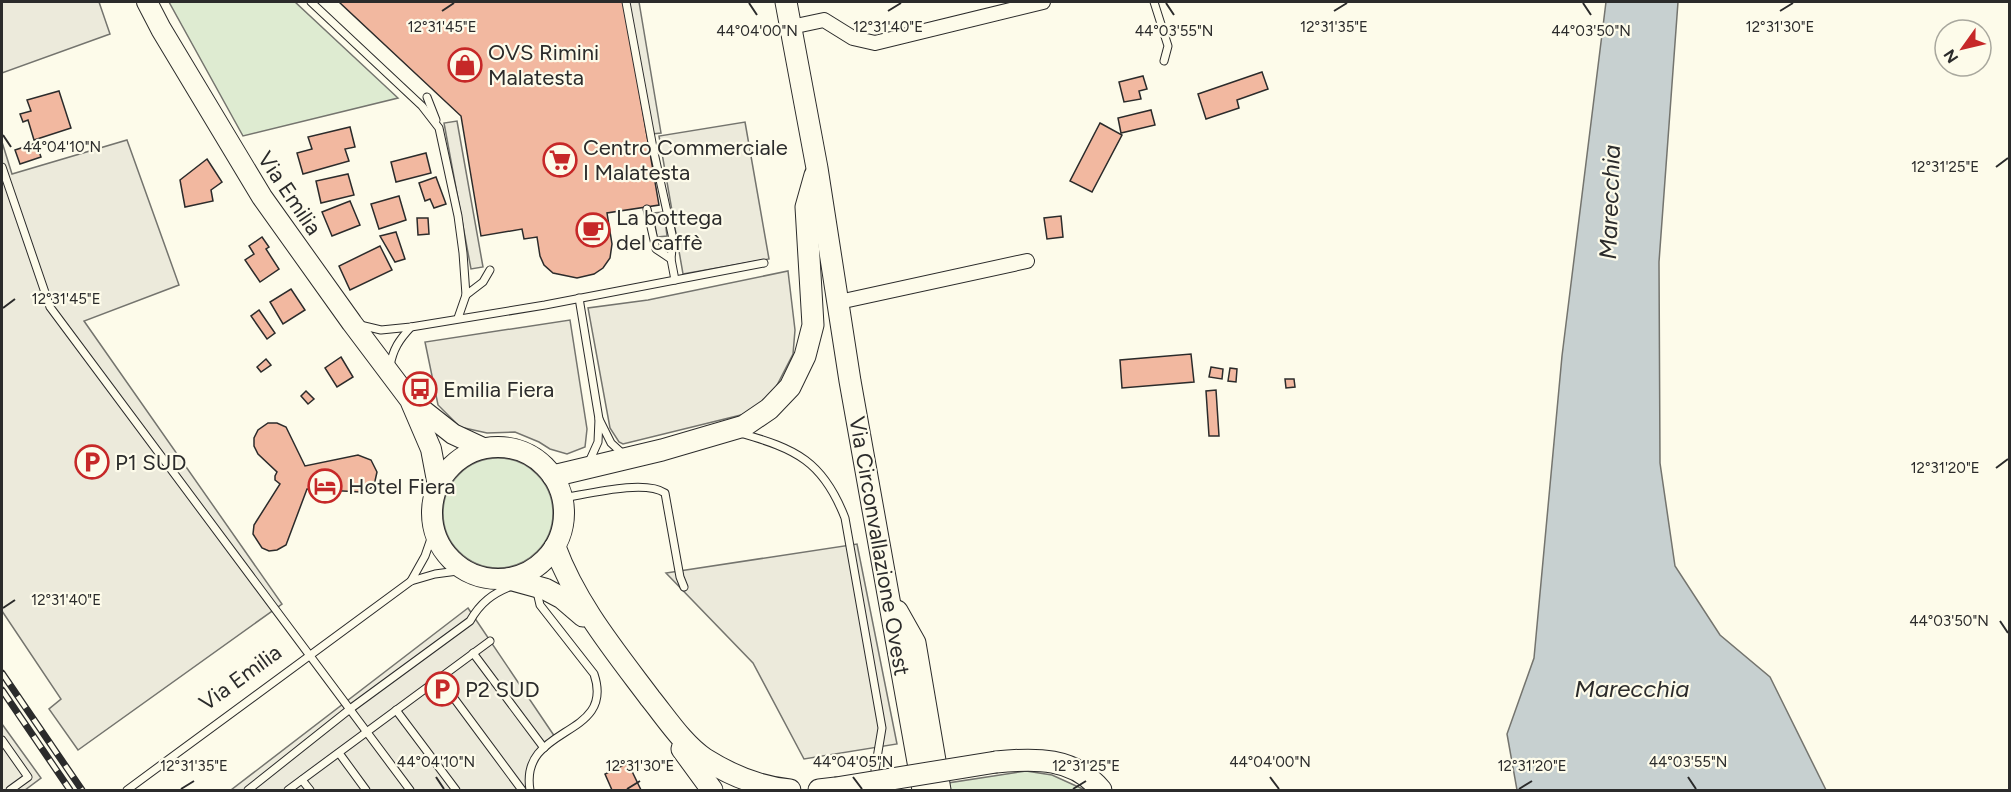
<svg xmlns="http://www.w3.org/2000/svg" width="2011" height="792" font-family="Figtree,sans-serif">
  <rect width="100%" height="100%" fill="#fdfbea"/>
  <g fill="#deebd1" stroke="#74746e" stroke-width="1.5">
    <path d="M169,2H295L398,98L243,136Z"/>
    <circle cx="498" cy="513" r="55"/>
    <path d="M1026,771L1052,775L1085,790H949L948,783Z"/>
  </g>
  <g fill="#eceadb" stroke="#74746e" stroke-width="1.5">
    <path d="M2,2H99L110,34L2,73Z"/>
    <path d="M629,2H639L661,133L652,134Z"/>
    <path d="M457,121L483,267L471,269L444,123Z"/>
    <path d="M745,122L769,259L683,274L659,136Z"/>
    <path d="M127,140L179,285L84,321L282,604L78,750L49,709L61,699L2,611V142L12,174Z"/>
    <path d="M664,212L667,236L657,237L653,213Z"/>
    <path d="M788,271L795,330L793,354L774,391L749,413L623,444L619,442L610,428L588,308L648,300Z"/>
    <path d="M570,320L587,429L585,447L567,454L550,449L539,442L515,432L487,433L460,427L438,405L425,342Z"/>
    <path d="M857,544L897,744L804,759L753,663L666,573Z"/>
    <path d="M468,608L555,737L537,754L530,772V790H231Z"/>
    <path d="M2,724L41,778L25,790H2Z"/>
  </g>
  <path fill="#c7d0d0" stroke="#74746e" stroke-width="1.5" d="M1606,2H1678L1659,262L1660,463L1675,566L1720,635L1770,677L1826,790H1517L1507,734L1534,658L1562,356Z"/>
  <g fill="#f2b8a0" stroke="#2b2b2b" stroke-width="1.5">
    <path d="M339,2H624L659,205L607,213L612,244L610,258L603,268L594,274L577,278L553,273L544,265L540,256L537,237L524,239L522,229L481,236L461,116Z"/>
    <path d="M1262,72L1268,89L1237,100L1239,108L1206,119L1198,94Z"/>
    <path d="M1143,76L1147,89L1139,91L1141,99L1124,102L1119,82Z"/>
    <path d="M59,91L71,128L34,140L28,120L23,122L20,114L31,111L27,100Z"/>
    <path d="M1151,110L1155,125L1121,133L1118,118Z"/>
    <path d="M1100,123L1122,135L1092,192L1070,181Z"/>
    <path d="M350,127L355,147L345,149L349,161L303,174L297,153L312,149L308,137Z"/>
    <path d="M36,143L41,157L20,164L15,150Z"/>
    <path d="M426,153L431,173L396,182L391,162Z"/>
    <path d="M207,159L222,182L211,190L213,201L185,207L180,180Z"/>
    <path d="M348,174L354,195L321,203L316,181Z"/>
    <path d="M436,177L446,204L434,208L430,199L425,201L419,183Z"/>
    <path d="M399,196L406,220L379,229L371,204Z"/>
    <path d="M350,201L360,225L332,236L322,212Z"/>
    <path d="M1061,216L1063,237L1047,239L1044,218Z"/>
    <path d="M417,218H428L429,234L418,235Z"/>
    <path d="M396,232L405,259L395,262L380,236Z"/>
    <path d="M262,237L269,247L266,249L279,269L260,282L245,260L254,254L249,246Z"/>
    <path d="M380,246L392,270L350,290L339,266Z"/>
    <path d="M291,289L305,310L283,324L270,302Z"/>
    <path d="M259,310L275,333L267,339L251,316Z"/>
    <path d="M1191,354L1194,382L1122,388L1120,360Z"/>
    <path d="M341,357L353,377L337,387L325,368Z"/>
    <path d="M266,359L271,365L261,372L257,367Z"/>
    <path d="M1211,367L1223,369L1222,379L1209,377Z"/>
    <path d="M1230,368L1237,369L1236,382L1228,381Z"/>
    <path d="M1285,379H1294L1295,387L1286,388Z"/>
    <path d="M1216,390L1219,436H1209L1206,391Z"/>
    <path d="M306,391L314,399L308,404L301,396Z"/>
    <path d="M268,423H277L286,427L305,466L358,455L371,460L377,472L375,481L371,488L361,492L307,489L286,545L277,550L269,551L262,548L253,534L254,525L280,484L275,480V476L277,472L258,454L254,446V438L258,430Z"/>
    <path d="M628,763L641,790H612L605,774Z"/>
  </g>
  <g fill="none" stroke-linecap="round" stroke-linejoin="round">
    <g stroke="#2b2b2b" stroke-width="9">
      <g id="service">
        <path d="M311,2L422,106L439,128L458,216L463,253L466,295L458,318"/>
        <path d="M626,2L653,148L673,239L671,259L675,280"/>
        <path d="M1154,2L1168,46L1164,61"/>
        <path d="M427,97L436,120"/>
        <path d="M2,167L50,307L410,790"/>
        <path d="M647,209L656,249L671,259"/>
        <path d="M466,295L483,282L490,270"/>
        <path d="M579,298L599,419L598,442L589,462"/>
        <path d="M360,325L381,330L411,327L545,305L764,263"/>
        <path d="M390,366C393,349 399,340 411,327"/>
        <path d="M599,419L611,443L623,454"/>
        <path d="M740,433C796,449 823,461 845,518L882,728L875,770"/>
        <path d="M563,498C588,494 645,479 665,493L680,577L684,587"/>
        <path d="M411,581L425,556L434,530"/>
        <path d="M473,653L544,748"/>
        <path d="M439,678L522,790"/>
        <path d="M396,710L456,790"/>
        <path d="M2,740L28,777L10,790"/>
        <path d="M339,753L366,790"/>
        <path d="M302,780L310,790"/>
        <path d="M127,790L411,581L435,574L465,570"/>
        <path d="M248,790L350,709L470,621C480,603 493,593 512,586"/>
        <path d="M288,790L490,641"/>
        <path d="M530,790C519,724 616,739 594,674L540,605L537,592"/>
      </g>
    </g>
    <g stroke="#2b2b2b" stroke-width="16">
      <g id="minor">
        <path d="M791,27L824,20L853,38L875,43L1043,2"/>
        <path d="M839,302L1027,261"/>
      </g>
    </g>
    <g stroke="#2b2b2b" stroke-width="22">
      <g id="secondary">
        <path d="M147,2L161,29L262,197L352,323L410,400L431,449L438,486"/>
        <path d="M415,404L453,434L483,448"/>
        <circle cx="498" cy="513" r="66"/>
      </g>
    </g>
    <g stroke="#2b2b2b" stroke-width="23">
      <g id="primary">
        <path d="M786,2L817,168L850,381L923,790"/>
        <path d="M553,476L662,450L744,426L769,409L790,387L805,356L813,325L806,207L815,175"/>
        <path d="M555,547C576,604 614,650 650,698C667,719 683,744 705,759C732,776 759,787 790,790"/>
        <path d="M509,579L545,589L562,598L583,616"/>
        <path d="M897,611L915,643L940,790"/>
        <path d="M682,749L712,790"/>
        <path d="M996,762C1035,758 1074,757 1101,790"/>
        <path d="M819,790L836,788"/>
      </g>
    </g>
    <use href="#service" stroke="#fdfbea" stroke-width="7"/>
    <use href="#minor" stroke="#fdfbea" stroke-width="14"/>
    <use href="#secondary" stroke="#fdfbea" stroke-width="20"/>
    <use href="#primary" stroke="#fdfbea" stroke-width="21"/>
    <g stroke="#2b2b2b" stroke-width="7">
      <g id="rail">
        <path d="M2,673L82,790"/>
        <path d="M2,690L70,790"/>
      </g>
    </g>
    <use href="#rail" stroke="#fdfbea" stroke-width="4.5" stroke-dasharray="14" stroke-linecap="butt"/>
    <g stroke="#2b2b2b" stroke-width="23" stroke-linecap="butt">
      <path id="primary-bridge" d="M836,788L996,762"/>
    </g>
    <use href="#primary-bridge" stroke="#fdfbea" stroke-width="21"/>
  </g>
  <path fill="none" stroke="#2b2b2b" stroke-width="2" d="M749,3L757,15M1166,3L1174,15M1583,3L1591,15M442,11L454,3M888,11L901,3M1334,11L1347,3M1780,11L1793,3M3,135L11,147M1996,167L2008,158M3,308L15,299M1996,468L2008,459M3,608L15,600M2000,621L2008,633M436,777L444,789M853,777L862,789M1270,777L1279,789M1688,777L1696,789M181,789L194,781M627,789L640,781M1073,789L1086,781M1519,789L1532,781"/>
  <defs>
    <g id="shop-ring" transform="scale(1.725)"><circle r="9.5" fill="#fdfbea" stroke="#c62828" stroke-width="1.5"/><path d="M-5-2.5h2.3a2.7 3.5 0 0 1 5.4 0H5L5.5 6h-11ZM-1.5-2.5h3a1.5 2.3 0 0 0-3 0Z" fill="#c62828"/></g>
    <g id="supermarket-ring" transform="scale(1.725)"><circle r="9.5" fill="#fdfbea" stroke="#c62828" stroke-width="1.5"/><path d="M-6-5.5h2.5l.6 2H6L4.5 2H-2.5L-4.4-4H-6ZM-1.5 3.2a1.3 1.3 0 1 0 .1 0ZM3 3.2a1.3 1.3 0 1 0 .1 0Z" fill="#c62828"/></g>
    <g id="cafe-ring" transform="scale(1.725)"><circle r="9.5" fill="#fdfbea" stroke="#c62828" stroke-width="1.5"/><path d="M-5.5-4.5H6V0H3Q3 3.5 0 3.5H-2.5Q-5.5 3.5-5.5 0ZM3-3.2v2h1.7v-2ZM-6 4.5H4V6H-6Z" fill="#c62828"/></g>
    <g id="bus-ring" transform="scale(1.725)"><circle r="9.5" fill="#fdfbea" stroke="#c62828" stroke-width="1.5"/><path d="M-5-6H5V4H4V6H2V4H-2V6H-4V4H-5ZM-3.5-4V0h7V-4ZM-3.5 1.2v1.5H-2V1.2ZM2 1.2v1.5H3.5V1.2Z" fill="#c62828"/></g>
    <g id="parking-ring" transform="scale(1.725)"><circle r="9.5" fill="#fdfbea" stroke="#c62828" stroke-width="1.5"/><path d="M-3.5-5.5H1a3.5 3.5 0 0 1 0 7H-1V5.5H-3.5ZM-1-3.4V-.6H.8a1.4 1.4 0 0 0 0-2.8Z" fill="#c62828"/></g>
    <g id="hotel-ring" transform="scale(1.725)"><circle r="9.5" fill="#fdfbea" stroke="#c62828" stroke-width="1.5"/><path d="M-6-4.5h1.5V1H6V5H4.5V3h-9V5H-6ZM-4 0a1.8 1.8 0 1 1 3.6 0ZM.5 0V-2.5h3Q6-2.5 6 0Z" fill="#c62828"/></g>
  </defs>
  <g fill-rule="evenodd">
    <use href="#shop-ring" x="465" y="65"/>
    <use href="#supermarket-ring" x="560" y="160"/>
    <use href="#cafe-ring" x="593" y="230"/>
    <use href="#bus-ring" x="420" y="389"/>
    <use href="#parking-ring" x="92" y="462"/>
    <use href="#hotel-ring" x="325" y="486"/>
    <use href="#parking-ring" x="442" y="689"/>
  </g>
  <g text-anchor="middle" stroke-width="4.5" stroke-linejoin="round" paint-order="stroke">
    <g font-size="22" fill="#2b2b2b" stroke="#fdfbea" text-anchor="start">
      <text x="488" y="60">OVS Rimini<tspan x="488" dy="25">Malatesta</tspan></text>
      <text x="583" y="155">Centro Commerciale<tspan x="583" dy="25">I Malatesta</tspan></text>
      <text x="616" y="225">La bottega<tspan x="616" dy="25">del caffè</tspan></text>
      <text x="443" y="397">Emilia Fiera</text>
      <text x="115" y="470">P1 SUD</text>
      <text x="348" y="494">Hotel Fiera</text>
      <text x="465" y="697">P2 SUD</text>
    </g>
    <g font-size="22" fill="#2b2b2b" stroke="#fdfbea">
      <text transform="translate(290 193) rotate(56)" y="8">Via Emilia</text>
      <text transform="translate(880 546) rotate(80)" y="8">Via Circonvallazione Ovest</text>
      <text transform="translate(240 677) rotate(-36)" y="8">Via Emilia</text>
    </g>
    <g font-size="24" font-style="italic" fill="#2b2b2b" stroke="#fdfbea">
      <text transform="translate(1610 202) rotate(-88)" y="8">Marecchia</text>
      <text x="1632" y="697">Marecchia</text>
    </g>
  </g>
  <g font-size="15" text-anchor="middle" fill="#2b2b2b" stroke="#fdfbea" stroke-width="4.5" stroke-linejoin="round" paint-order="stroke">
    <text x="442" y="32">12°31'45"E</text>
    <text x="888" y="32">12°31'40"E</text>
    <text x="1334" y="32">12°31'35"E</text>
    <text x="1780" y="32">12°31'30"E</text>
    <text x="757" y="36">44°04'00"N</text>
    <text x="1174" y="36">44°03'55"N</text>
    <text x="1591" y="36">44°03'50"N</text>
    <text x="62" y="152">44°04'10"N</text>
    <text x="1945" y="172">12°31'25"E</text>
    <text x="66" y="304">12°31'45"E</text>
    <text x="1945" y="473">12°31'20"E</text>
    <text x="66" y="605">12°31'40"E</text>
    <text x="1949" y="626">44°03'50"N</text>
    <text x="436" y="767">44°04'10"N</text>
    <text x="853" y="767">44°04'05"N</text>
    <text x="1270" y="767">44°04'00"N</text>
    <text x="1688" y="767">44°03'55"N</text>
    <text x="194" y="771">12°31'35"E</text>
    <text x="640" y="771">12°31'30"E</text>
    <text x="1086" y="771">12°31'25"E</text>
    <text x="1532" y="771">12°31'20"E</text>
  </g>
  <rect width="2011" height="792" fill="none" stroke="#2b2b2b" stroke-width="6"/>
  <g transform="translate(1963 48) rotate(236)"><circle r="28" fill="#fdfbea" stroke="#a9a89e" stroke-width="1.5"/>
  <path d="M0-4.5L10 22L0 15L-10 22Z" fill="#c62828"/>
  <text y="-9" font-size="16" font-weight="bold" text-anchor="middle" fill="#2b2b2b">N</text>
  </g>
</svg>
